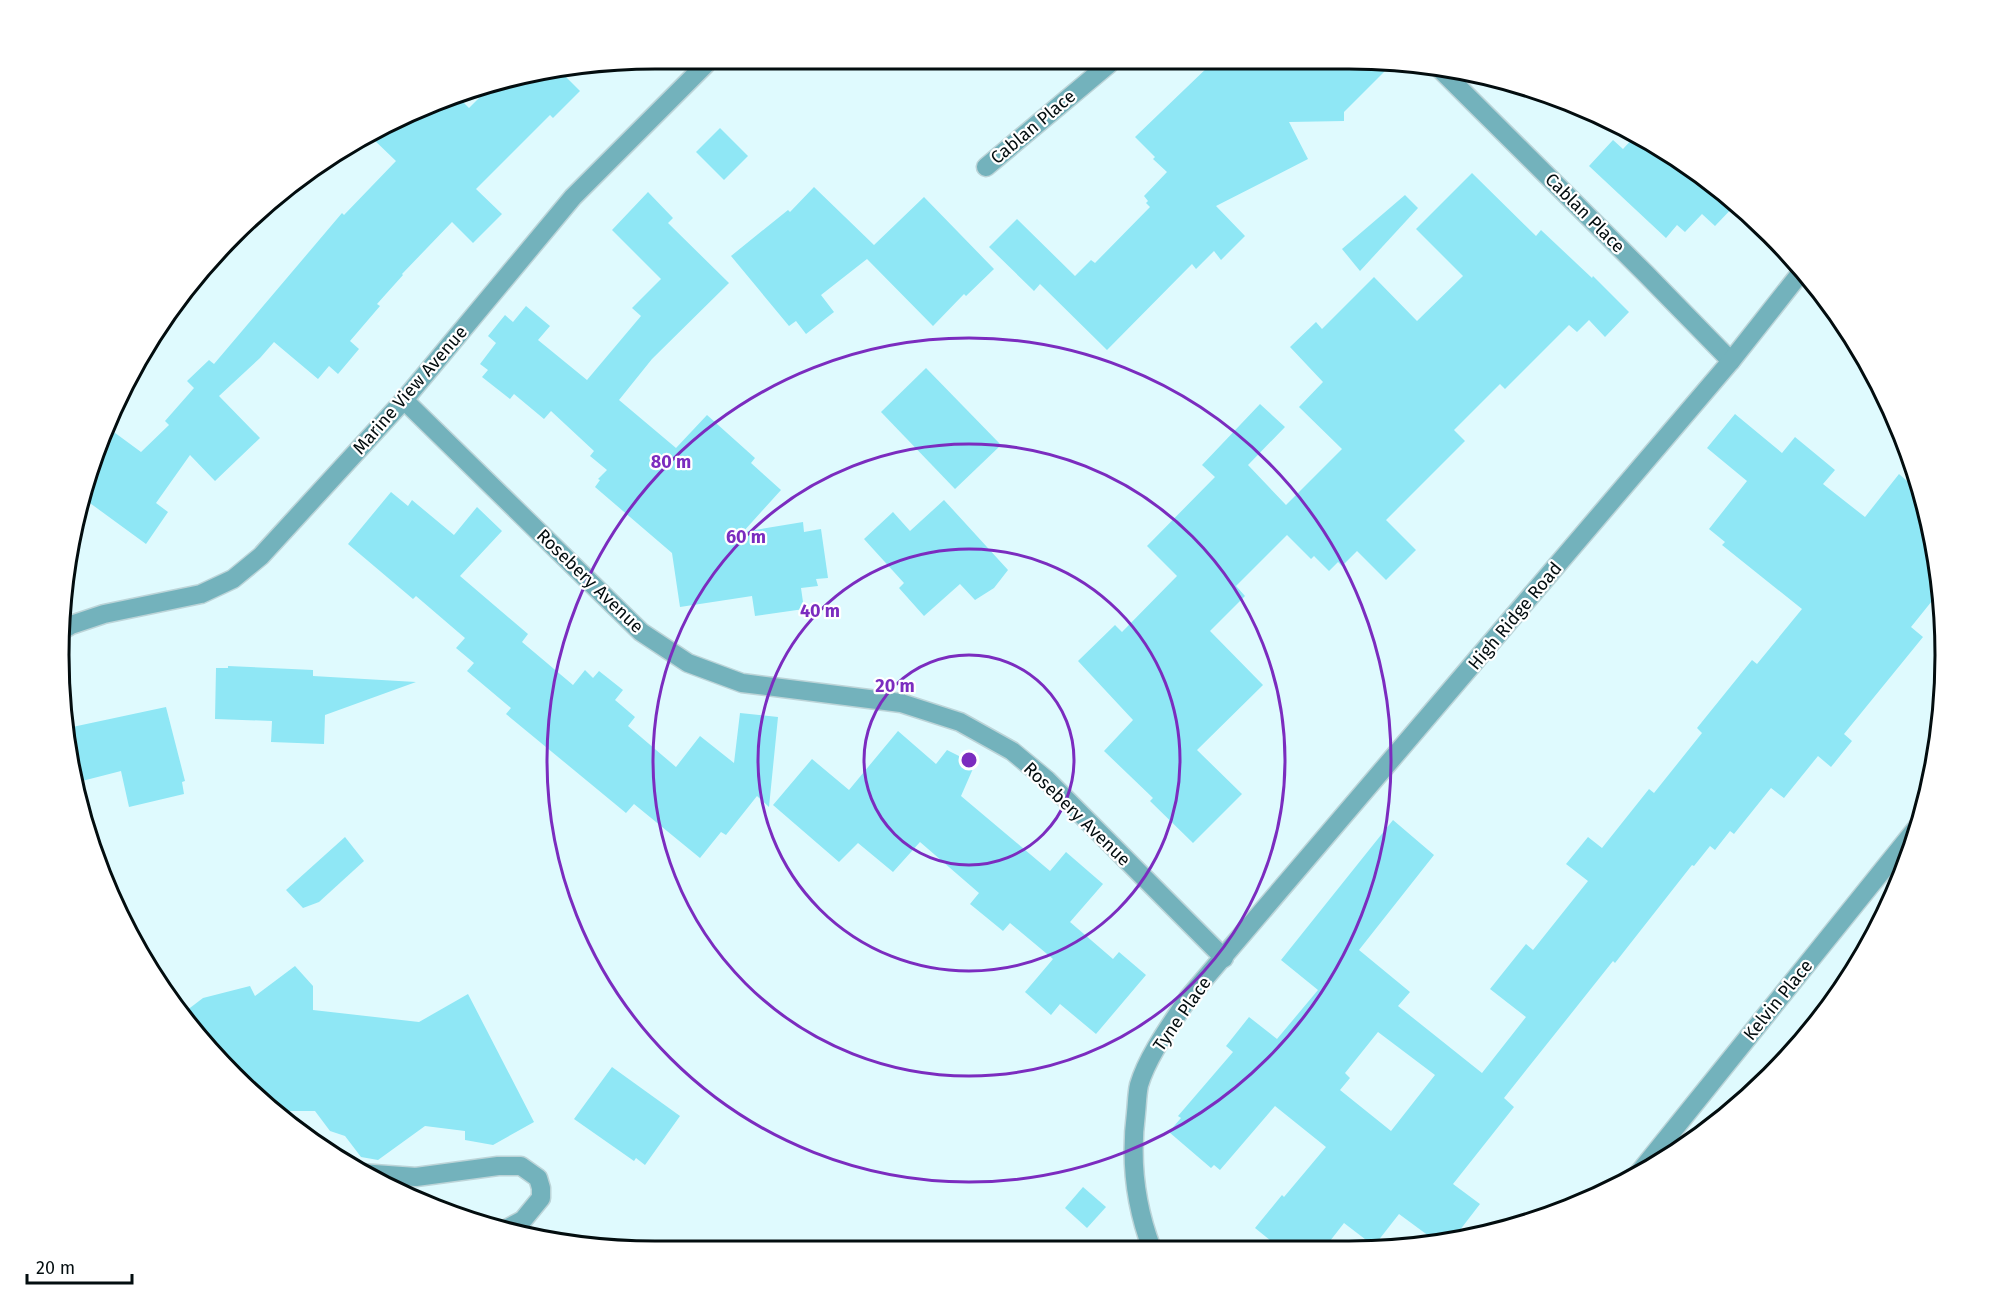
<svg xmlns="http://www.w3.org/2000/svg" width="2004" height="1310" font-family="'Fira Sans',sans-serif">
  <rect width="100%" height="100%" fill="#dffafe"/>
  <g fill="#8fe7f5" fill-rule="evenodd">
    <path d="M1211,64H1392L1344,112V121L1289,122L1308,159L1216,206L1245,236L1221,260L1214,251L1196,269L1192,264L1107,350L1040,284L1034,291L989,247L1017,219L1075,276L1091,260L1095,263L1150,207L1146,203L1148,201L1144,196L1167,172L1153,159L1155,157L1135,137Z"/>
    <path d="M557,68L580,91L553,118L550,115L476,189L502,214L473,243L452,222L402,274L403,275L377,304L380,306L350,341L359,349L338,374L329,366L318,379L274,342L260,358L219,396L260,438L215,481L190,455L156,503L168,512L146,544L83,498L90,463L107,427L141,452L169,425L165,421L194,388L187,381L209,360L214,364L342,213L344,215L396,161L370,136L455,94L469,108L494,83Z"/>
    <path d="M720,128L748,156L724,180L696,152Z"/>
    <path d="M1636,135L1737,203L1715,226L1702,214L1685,232L1677,225L1666,238L1589,166L1613,140L1623,149Z"/>
    <path d="M1472,173L1536,236L1541,230L1592,278L1593,276L1629,312L1605,337L1589,320L1577,332L1569,325L1505,389L1500,384L1454,430L1465,441L1386,520L1416,550L1386,580L1357,551L1342,566L1338,562L1329,571L1314,556L1311,559L1287,535L1236,586L1245,596L1210,631L1263,685L1197,750L1242,794L1193,843L1150,801L1153,798L1104,751L1133,720L1078,661L1115,625L1122,632L1177,576L1147,546L1215,477L1202,465L1260,404L1285,427L1248,465L1286,505L1342,449L1299,407L1323,382L1290,347L1316,322L1322,329L1374,277L1417,321L1463,276L1416,229Z"/>
    <path d="M814,187L874,245L924,197L994,269L966,296L964,294L933,326L867,259L821,295L834,312L806,334L796,321L789,326L731,256L788,210L790,212Z"/>
    <path d="M648,192L673,218L668,223L729,283L652,359L619,400L676,448L707,415L755,458L751,463L781,490L743,532L803,522L804,532L821,529L828,578L816,579L818,586L801,588L804,609L755,616L752,596L680,607L672,553L595,487L600,480L598,479L607,470L590,456L594,451L551,411L544,419L514,394L510,399L482,377L488,370L480,364L496,343L488,336L505,315L513,322L526,306L550,326L538,340L587,380L641,316L632,308L661,279L612,230Z"/>
    <path d="M1405,195L1418,208L1360,271L1342,249Z"/>
    <path d="M926,368L1001,445L955,489L881,412Z"/>
    <path d="M1735,414L1782,453L1795,437L1835,470L1823,484L1865,517L1899,474L1923,495L1940,591L1911,627L1923,637L1844,734L1852,741L1831,767L1818,756L1784,798L1771,788L1734,834L1730,831L1715,850L1710,846L1694,866L1692,865L1615,963L1613,961L1504,1098L1514,1107L1453,1184L1480,1204L1453,1239L1437,1242L1399,1214L1374,1246L1344,1223L1323,1250H1282L1255,1228L1282,1195L1284,1197L1326,1147L1275,1106L1220,1170L1214,1165L1211,1168L1169,1132L1181,1118L1178,1116L1233,1052L1226,1046L1249,1017L1277,1039L1318,990L1281,960L1393,820L1434,855L1359,950L1410,992L1398,1006L1482,1073L1526,1017L1490,989L1526,944L1533,950L1588,881L1566,864L1588,837L1602,848L1649,789L1654,793L1702,733L1697,728L1752,660L1757,664L1802,609L1722,545L1725,542L1709,529L1747,481L1707,448ZM1378,1032L1435,1075L1391,1131L1340,1090L1350,1078L1345,1073Z"/>
    <path d="M391,492L408,506L412,500L454,535L477,507L502,531L460,576L528,634L522,642L573,685L585,670L593,678L599,671L623,690L615,700L635,717L628,726L676,767L700,736L734,763L740,713L778,717L769,807L757,796L726,835L721,832L700,858L634,804L626,813L506,714L511,708L467,671L474,663L456,648L465,638L416,596L413,599L348,544Z"/>
    <path d="M944,500L1008,570L994,588L975,600L960,584L924,616L899,588L904,583L864,539L893,512L910,531Z"/>
    <path d="M228,666L313,670V676L416,682L325,715L324,744L271,742L272,721L215,719L216,668H228Z"/>
    <path d="M166,707L185,781L182,782L184,794L129,807L121,771L82,781L78,769L71,771L63,729Z"/>
    <path d="M898,731L936,764L947,750L975,764L961,796L1050,871L1066,852L1103,884L1070,922L1113,959L1119,952L1146,975L1096,1034L1060,1004L1051,1015L1025,992L1053,959L1010,923L1003,931L970,904L979,893L920,842L893,872L858,843L839,862L773,805L812,759L849,790Z"/>
    <path d="M345,837L364,861L319,902L303,908L286,890Z"/>
    <path d="M295,966L313,986V1010L419,1022L468,994L534,1122L493,1145L465,1140V1131L425,1126L378,1160L361,1157L345,1136L330,1131L315,1111H284L278,1115L262,1104L206,1048L182,1014L203,998L250,986L255,996Z"/>
    <path d="M612,1067L680,1116L645,1165L636,1158L634,1161L574,1119Z"/>
    <path d="M1083,1187L1106,1207L1087,1228L1065,1208Z"/>
  </g>
  <g fill="none" stroke-linecap="round" stroke-linejoin="round">
    <g stroke="#bcd4d8" stroke-width="21">
      <path id="service" d="M360,1173L416,1177L498,1166H521L538,1178L541,1188V1198L523,1220L508,1228"/>
    </g>
    <g stroke="#bcd4d8" stroke-width="21">
      <g id="minor">
        <path d="M1437,66L1646,274L1731,361"/>
        <path d="M986,167L1109,64"/>
        <path d="M404,400L641,632L688,663L742,683L901,703L960,722L1012,751L1047,780L1224,958"/>
        <path d="M60,632L71,625L104,614L201,594L233,579L261,556L404,400L573,197L706,64"/>
        <path d="M1638,1174L1919,825"/>
        <path d="M1152,1249C1135,1205 1130,1160 1136,1113C1137,1104 1137,1094 1139,1085C1148,1055 1172,1023 1189,997L1731,361L1802,271"/>
      </g>
    </g>
    <use href="#service" stroke="#73b2bc" stroke-width="18"/>
    <use href="#minor" stroke="#73b2bc" stroke-width="18"/>
  </g>
  <g fill="none" stroke="#7b2cbf" stroke-width="3">
    <circle cx="969" cy="760" r="105"/>
    <circle cx="969" cy="760" r="211"/>
    <circle cx="969" cy="760" r="316"/>
    <circle cx="969" cy="760" r="422"/>
  </g>
  <g text-anchor="middle" stroke-width="4.5" stroke-linejoin="round" paint-order="stroke">
    <g font-size="18" fill="#030d0f" stroke="#fff">
      <text transform="translate(1033 127) rotate(-40)" y="6">Cablan Place</text>
      <text transform="translate(1585 213) rotate(45)" y="6">Cablan Place</text>
      <text transform="translate(410 390) rotate(-49)" y="6">Marine View Avenue</text>
      <text transform="translate(590 581) rotate(44)" y="6">Rosebery Avenue</text>
      <text transform="translate(1515 616) rotate(-50)" y="6">High Ridge Road</text>
      <text transform="translate(1077 814) rotate(44)" y="6">Rosebery Avenue</text>
      <text transform="translate(1778 1000) rotate(-51)" y="6">Kelvin Place</text>
      <text transform="translate(1182 1014) rotate(-55)" y="6">Tyne Place</text>
    </g>
  </g>
  <path d="M0 0H2004V1310H0ZM655 69H1349A586 586 0 0 1 1935 655V655A586 586 0 0 1 1349 1241H655A586 586 0 0 1 69 655V655A586 586 0 0 1 655 69Z" fill="#fff" fill-rule="evenodd"/>
  <path fill="none" stroke="#030d0f" stroke-width="3" d="M655 69H1349A586 586 0 0 1 1935 655V655A586 586 0 0 1 1349 1241H655A586 586 0 0 1 69 655V655A586 586 0 0 1 655 69Z"/>
  <circle cx="969" cy="760" r="9" fill="#7b2cbf" stroke="#fff" stroke-width="3"/>
  <g font-size="18" text-anchor="middle" font-weight="bold" fill="#7b2cbf" stroke="#fff" stroke-width="4.5" stroke-linejoin="round" paint-order="stroke">
    <text x="671" y="468">80 m</text>
    <text x="746" y="543">60 m</text>
    <text x="820" y="617">40 m</text>
    <text x="895" y="692">20 m</text>
  </g>
  <path d="M27 1274v9h105v-9" fill="none" stroke="#030d0f" stroke-width="3"/>
  <text x="36" y="1274" font-size="18" fill="#030d0f" stroke="#ffffff" stroke-width="4.5" paint-order="stroke">20 m</text>
</svg>
